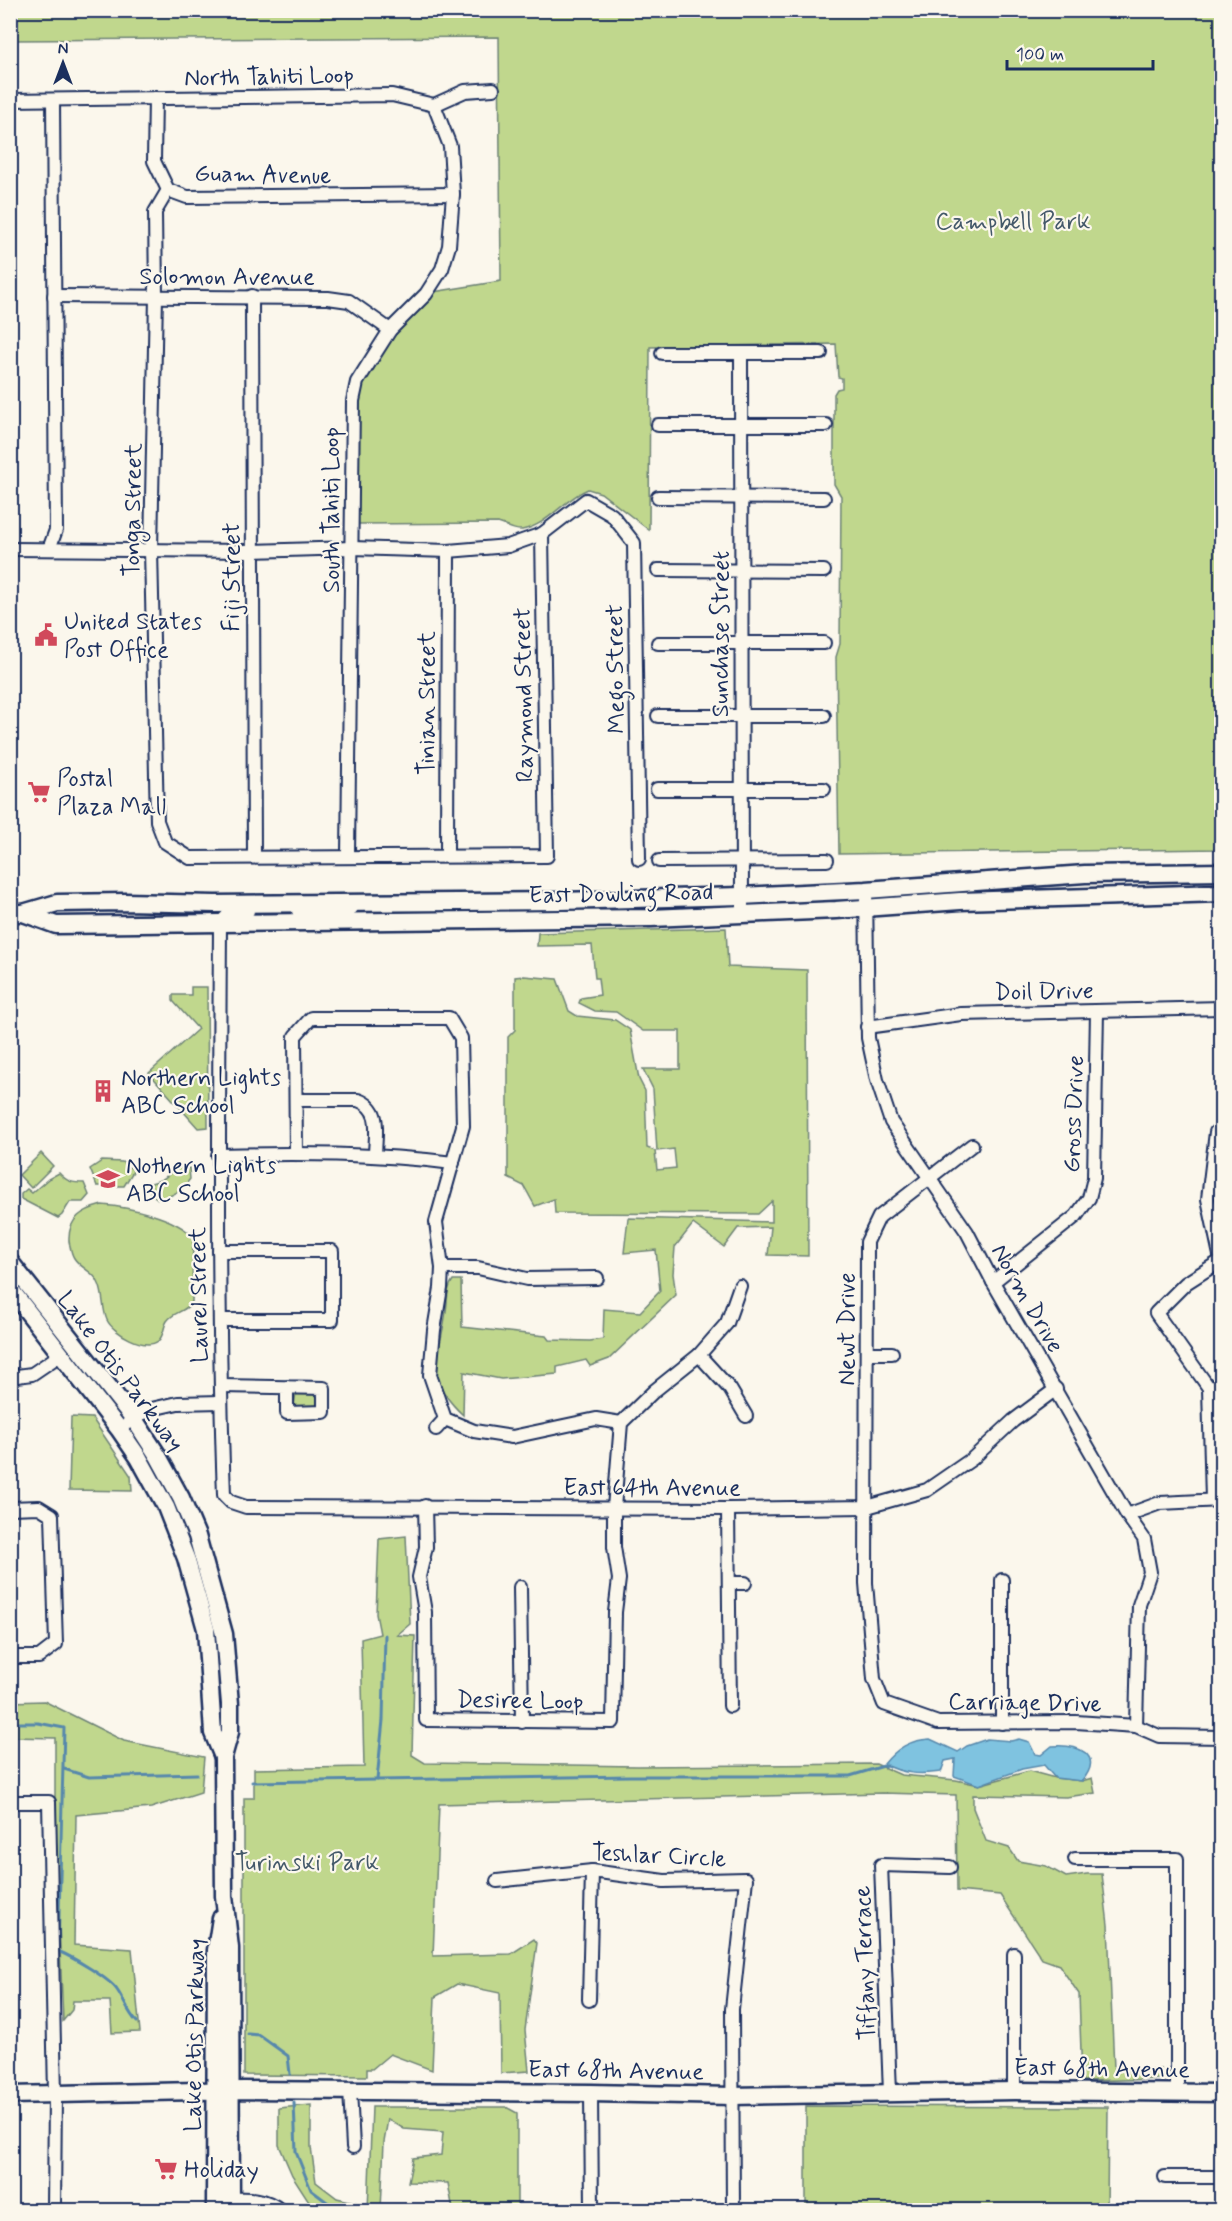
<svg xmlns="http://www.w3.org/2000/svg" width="1232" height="2221" font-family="Mynerve,sans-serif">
  <rect width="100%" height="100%" fill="#fbf7ec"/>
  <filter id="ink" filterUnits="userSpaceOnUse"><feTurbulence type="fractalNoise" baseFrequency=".0167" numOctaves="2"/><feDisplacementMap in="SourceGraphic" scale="12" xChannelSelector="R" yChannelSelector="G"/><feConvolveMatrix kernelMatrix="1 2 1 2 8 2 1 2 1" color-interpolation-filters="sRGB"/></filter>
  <g filter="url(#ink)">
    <g fill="#c0d78d" stroke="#6e8376" stroke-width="1.5">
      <path d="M10,11H1221V849L839,854L836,657L840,644L841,496L834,484V394L837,389L842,388V378L838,377L836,344L650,347L649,530L601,493L588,489C564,499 548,525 522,530C515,531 505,525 498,523L358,524L359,392L389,333L433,292L501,281L499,37L11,40Z"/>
      <path d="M726,928L728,967L807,970L808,1256L768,1255L771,1227L738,1228L724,1247L693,1224L675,1247L673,1274L676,1295L609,1359L590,1366L586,1360L557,1367V1374L501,1379L464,1372L463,1415C422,1377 440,1358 446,1311C448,1301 446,1289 453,1280H461L462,1327L546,1336L549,1340L590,1341L603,1339L604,1309L640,1312L660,1291L656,1250L624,1253L628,1218L772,1222V1201L758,1214L555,1213L554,1199L535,1206L524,1186L508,1178V1037L515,1030V977L524,976L557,979L569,1011L577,1016L615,1020L630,1030L639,1079L645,1091L647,1148L655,1151L657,1170L676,1168L674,1149L657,1151L653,1089L643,1069H680V1031H643L616,1012L595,1011L579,1003L581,998L600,995L598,978H595L592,945L537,946L538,933Z"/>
      <path d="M191,987H207L208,1127L198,1128L149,1073L198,1029L173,1001V995H191Z"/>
      <path d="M41,1153L53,1166L31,1188L19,1175Z"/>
      <path d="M102,1161L122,1162L134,1170L124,1186H97L90,1169Z"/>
      <path d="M174,1167L189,1168L190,1179C181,1191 174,1196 158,1199L150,1193L151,1183C163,1180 168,1177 174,1167Z"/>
      <path d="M59,1173C67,1182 73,1183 84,1183L89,1195L83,1202H70L62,1215L58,1218L21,1199V1194L27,1189L32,1193L48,1179Z"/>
      <path d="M102,1205C128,1207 176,1217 193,1237L192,1302C186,1312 173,1312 167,1321C163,1327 164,1337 158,1341C145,1351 113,1333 107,1320C102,1309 104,1295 99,1284C94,1271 81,1269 74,1258C71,1254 70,1246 69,1241C68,1218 83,1210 102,1205Z"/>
      <path d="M296,1393H314L317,1397V1407L306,1410L294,1406Z"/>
      <path d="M71,1417L92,1418L131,1476L132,1491L69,1490Z"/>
      <path d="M406,1536L410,1624L397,1635L415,1636L412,1755L425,1763L637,1766L876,1764L901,1775L956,1780L979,1785L1029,1771L1055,1778L1082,1781L1092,1778L1095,1793L1066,1797L973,1795V1808L986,1841L1009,1848L1018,1861L1046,1866L1066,1877L1087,1874H1102L1108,1925L1114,2069H1160V2079L1082,2081L1079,1994L1059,1965L1042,1959L1000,1895L957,1891L956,1795L882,1793L439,1804L433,1956L511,1954L534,1939L537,1943L525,2030L529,2071L501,2073L500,1993L457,1984L435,1997L432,2070L390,2054L372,2069H367V2076L244,2075V1798H254V1769L364,1767L361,1639L380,1634L376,1614L379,1539Z"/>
      <path d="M44,1701L124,1741L204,1757L201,1792L151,1808L76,1815L74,1945L132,1949L140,2032L112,2033L110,2001H73L72,2010L63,2021L55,1825V1738L11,1737L10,1702Z"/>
      <path d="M311,2105V2147L316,2182L337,2198L362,2204L364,2210H323L312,2206L292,2175L279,2145V2108Z"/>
      <path d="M806,2106L1108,2107L1107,2210H806Z"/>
      <path d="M372,2107H506L517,2113V2210H453L448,2183L408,2182L413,2158L441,2155L443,2132L404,2129L388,2119L384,2142L381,2210H368Z"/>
    </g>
    <path fill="#7fc3e0" stroke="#5788ac" stroke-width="1.5" d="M930,1739L958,1752L967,1746L987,1739L1011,1741L1019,1739L1029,1742L1035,1754L1041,1755L1052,1746C1077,1744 1105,1754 1082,1781L1055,1778L1044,1765L1022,1769L979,1785L954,1776L955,1759L945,1761L941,1772C919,1775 903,1774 884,1764C897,1748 910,1740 930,1739Z"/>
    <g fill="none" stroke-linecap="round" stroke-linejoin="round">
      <g stroke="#5788ac" stroke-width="3">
        <path d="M1209,10L1222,13"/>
        <path d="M10,1723H38L64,1728L58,1951C72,1957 109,1978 117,1990C124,2000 128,2013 137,2022"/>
        <path d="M64,1769L89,1777L197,1774"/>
        <path d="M377,1780L383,1720L385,1635"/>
        <path d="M252,1782L630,1776H850L887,1765"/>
        <path d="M248,2034L259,2035L288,2056L290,2074"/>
        <path d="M294,2103L296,2152L311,2190L335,2208L358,2210"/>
      </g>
      <g stroke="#1b2f5e" stroke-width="16">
        <g id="street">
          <path d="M155,98L154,161L168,190L187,197L453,194"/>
          <path d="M10,100L392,95L434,105L450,146L453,194L449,246L442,269L426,294L390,330L357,382L353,401L348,856"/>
          <path d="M434,105L465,91L493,89"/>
          <path d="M168,190L155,212L156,296L151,550L157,821L165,842L190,858L547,856L542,534"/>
          <path d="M54,296L328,298L349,301L390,330"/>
          <path d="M252,296L254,857"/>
          <path d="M662,353H821"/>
          <path d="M741,353L742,915"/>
          <path d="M658,425H826"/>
          <path d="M658,497L824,498"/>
          <path d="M10,549L252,551L352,548L448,551L508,546L542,534L586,500L612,515L634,543L639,859"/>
          <path d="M49,549L56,530L53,100"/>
          <path d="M658,570L824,571"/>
          <path d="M658,643H824"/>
          <path d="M658,716H824"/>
          <path d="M657,789H824"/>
          <path d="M447,856L448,551"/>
          <path d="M659,861L827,860"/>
          <path d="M866,890L868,1038L877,1080L891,1122L967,1232L993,1282L1127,1515L1144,1539L1150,1572L1139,1605L1136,1726"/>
          <path d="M248,911L230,913L220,923C219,1113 217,1304 224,1495L231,1502L246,1507L728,1509L867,1507L927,1490L972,1459L1013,1421L1056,1389"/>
          <path d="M298,911L331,912L352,908"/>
          <path d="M867,1027L961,1014L1222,1008"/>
          <path d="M296,1100H358C383,1109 375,1134 375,1156"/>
          <path d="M1216,1132L1208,1199L1221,1260"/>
          <path d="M972,1145L879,1217L867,1242L866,1583L874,1679L884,1704L938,1723L1076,1722L1136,1726L1159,1736L1222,1737"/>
          <path d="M296,1153L295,1036L311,1018H449L461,1038L463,1126L436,1222L442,1268L441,1288L434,1330L430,1375L445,1419L474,1431L512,1437L596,1419L621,1423"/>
          <path d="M218,1155C297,1153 375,1153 453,1163"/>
          <path d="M219,1251H332V1320H220"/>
          <path d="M442,1268H478L527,1279L597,1278"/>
          <path d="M993,1282L1076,1216L1089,1198L1094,1178L1097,1011"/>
          <path d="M867,1353H892"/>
          <path d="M699,1355L730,1389L746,1416"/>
          <path d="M10,1377L32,1374L60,1355"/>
          <path d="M221,1386L324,1388V1412L287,1413V1387"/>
          <path d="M1209,1388L1222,1386"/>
          <path d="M128,1423L147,1410L178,1403L221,1402"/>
          <path d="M436,1429L445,1419"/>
          <path d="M1212,1500L1209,1388L1156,1313L1186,1283L1222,1260"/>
          <path d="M425,1506L426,1547L419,1577L425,1612L426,1720L613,1722L615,1612L619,1579L614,1547V1508L621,1423L654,1391L699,1355L727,1323L740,1286"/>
          <path d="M10,1508L39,1507L52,1515L56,1644L39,1657H10"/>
          <path d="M728,1509L730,1706"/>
          <path d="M1127,1515L1160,1503L1222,1500"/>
          <path d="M729,1583H745"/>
          <path d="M520,1587L522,1722"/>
          <path d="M1002,1723V1580"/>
          <path d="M10,1802H49L55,2095L54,2210"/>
          <path d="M1075,1859H1177V2094"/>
          <path d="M497,1881L592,1871L664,1881L746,1879L732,2009L733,2210"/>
          <path d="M1014,1954V2091"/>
          <path d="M589,2000L592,1871"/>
          <path d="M350,2090L353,2147"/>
          <path d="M890,2092L881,1865L950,1867"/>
          <path d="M591,2093L592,2210"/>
          <path d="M1165,2177H1222"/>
          <path d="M231,2199C248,2198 266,2198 280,2210"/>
        </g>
      </g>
      <g stroke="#1b2f5e" stroke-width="21">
        <g id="secondary">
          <path d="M10,913H23L57,903L125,902L215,904L561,901L741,896L866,890L1085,874L1222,872"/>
          <path d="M23,913L56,925L651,918L836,910L960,901L1222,893"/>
          <path d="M10,1262L134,1419L158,1456L181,1498L197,1536L224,1634L230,1704V1732L223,1757L224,1896L230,1948L231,2210"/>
          <path d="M10,1289L119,1429L139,1458L166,1507L186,1558L206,1629L213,1733L223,1757"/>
          <path d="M10,2095L244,2090L591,2093L732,2096L1014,2091L1222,2093"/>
          <path d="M215,2210L216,1950L221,1918"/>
        </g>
      </g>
      <use href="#street" stroke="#fbf7ec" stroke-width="12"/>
      <use href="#secondary" stroke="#fbf7ec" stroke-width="16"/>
    </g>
  </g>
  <defs>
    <g id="civic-bare" transform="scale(1.8)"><path d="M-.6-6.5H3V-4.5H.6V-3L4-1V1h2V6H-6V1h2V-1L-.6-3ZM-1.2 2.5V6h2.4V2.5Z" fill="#d1495b" stroke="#fbf7ec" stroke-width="2.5" paint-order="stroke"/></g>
    <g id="supermarket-bare" transform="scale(1.8)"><path d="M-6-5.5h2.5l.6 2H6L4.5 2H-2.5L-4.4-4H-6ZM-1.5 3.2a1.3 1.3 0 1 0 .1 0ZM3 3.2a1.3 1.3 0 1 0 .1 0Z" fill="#d1495b" stroke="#fbf7ec" stroke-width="2.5" paint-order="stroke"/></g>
    <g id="building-bare" transform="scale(1.8)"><path d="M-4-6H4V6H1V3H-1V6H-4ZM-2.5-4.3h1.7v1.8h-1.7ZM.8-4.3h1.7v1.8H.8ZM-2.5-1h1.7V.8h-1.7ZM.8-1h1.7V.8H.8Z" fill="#d1495b" stroke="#fbf7ec" stroke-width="2.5" paint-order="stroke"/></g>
    <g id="school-bare" transform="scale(1.8)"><path d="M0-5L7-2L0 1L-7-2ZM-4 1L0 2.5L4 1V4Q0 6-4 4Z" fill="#d1495b" stroke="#fbf7ec" stroke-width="2.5" paint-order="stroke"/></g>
  </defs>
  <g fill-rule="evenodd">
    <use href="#civic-bare" x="46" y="635"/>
    <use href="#supermarket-bare" x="39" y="792"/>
    <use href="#building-bare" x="103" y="1091"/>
    <use href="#school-bare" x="108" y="1179"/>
    <use href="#supermarket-bare" x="166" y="2169"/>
  </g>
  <g text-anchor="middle" stroke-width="4.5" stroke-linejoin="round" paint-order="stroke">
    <g font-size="24" fill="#1b2f5e" stroke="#fbf7ec">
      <text transform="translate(269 76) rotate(-1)" y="8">North Tahiti Loop</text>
      <text transform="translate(263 174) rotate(1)" y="8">Guam Avenue</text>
      <text x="227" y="284">Solomon Avenue</text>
      <text transform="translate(132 510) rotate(-89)" y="8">Tonga Street</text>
      <text transform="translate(331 510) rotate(-90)" y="8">South Tahiti Loop</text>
      <text transform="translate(231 577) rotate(-90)" y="8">Fiji Street</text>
      <text transform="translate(720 634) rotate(-90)" y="8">Sunchase Street</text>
      <text transform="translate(615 669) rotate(-91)" y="8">Mego Street</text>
      <text transform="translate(523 695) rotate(-91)" y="8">Raymond Street</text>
      <text transform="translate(426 703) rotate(-90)" y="8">Tinian Street</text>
      <text transform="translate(621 893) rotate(-1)" y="8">East Dowling Road</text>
      <text transform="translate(1044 991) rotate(-1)" y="8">Doil Drive</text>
      <text transform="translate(1073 1114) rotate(-88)" y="8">Gross Drive</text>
      <text transform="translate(198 1295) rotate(-91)" y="8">Laurel Street</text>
      <text transform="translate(1028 1298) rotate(60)" y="8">Norm Drive</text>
      <text transform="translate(846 1329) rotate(-90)" y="8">Newt Drive</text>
      <text transform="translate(121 1371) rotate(53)" y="8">Lake Otis Parkway</text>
      <text x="652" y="1495">East 64th Avenue</text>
      <text transform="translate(520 1700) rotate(1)" y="8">Desiree Loop</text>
      <text transform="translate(1025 1702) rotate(1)" y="8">Carriage Drive</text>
      <text transform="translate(659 1855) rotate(3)" y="8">Teshlar Circle</text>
      <text transform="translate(864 1963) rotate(-92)" y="8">Tiffany Terrace</text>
      <text transform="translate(194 2035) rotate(-89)" y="8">Lake Otis Parkway</text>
      <text transform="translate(1102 2068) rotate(1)" y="8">East 68th Avenue</text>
      <text transform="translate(616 2070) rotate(1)" y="8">East 68th Avenue</text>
    </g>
    <g font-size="24" fill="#44596a" stroke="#fbf7ec">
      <text x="1013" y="229">Campbell Park</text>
      <text x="307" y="1870">Turinski Park</text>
    </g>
    <g font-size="24" fill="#1b2f5e" stroke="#fbf7ec" text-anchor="start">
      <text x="64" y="629">United States<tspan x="64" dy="28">Post Office</tspan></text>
      <text x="57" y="786">Postal<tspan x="57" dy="28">Plaza Mall</tspan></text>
      <text x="121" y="1085">Northern Lights<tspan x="121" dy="28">ABC School</tspan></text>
      <text x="126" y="1173">Nothern Lights<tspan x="126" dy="28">ABC School</tspan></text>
      <text x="184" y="2177">Holiday</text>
    </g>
  </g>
  <rect width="1232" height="2221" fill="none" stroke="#fbf7ec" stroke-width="36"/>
  <rect x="18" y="18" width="1196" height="2185" fill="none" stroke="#1b2f5e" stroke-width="2" filter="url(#ink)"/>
  <g transform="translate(63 63)" stroke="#fbf7ec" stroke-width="4.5" paint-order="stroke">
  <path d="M0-4.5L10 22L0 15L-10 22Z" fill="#1b2f5e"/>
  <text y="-9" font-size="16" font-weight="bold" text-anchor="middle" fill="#1b2f5e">N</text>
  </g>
  <path d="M1007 60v9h146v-9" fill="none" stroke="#1b2f5e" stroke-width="3"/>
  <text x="1016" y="60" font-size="18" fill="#1b2f5e" stroke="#fbf7ec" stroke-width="4.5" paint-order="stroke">100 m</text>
</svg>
